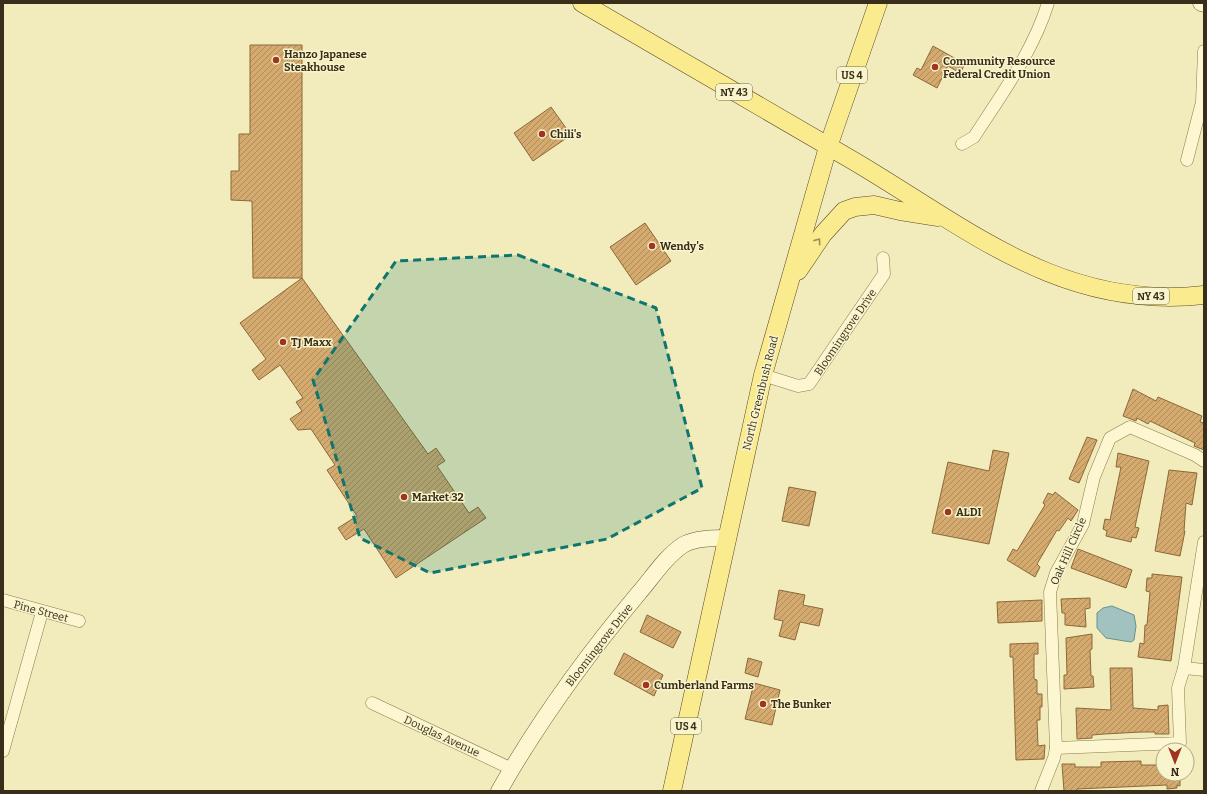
<svg xmlns="http://www.w3.org/2000/svg" width="1207" height="794" font-family="Bitter,serif">
  <defs>
    <pattern id="building-hatch" width="6" height="6" patternUnits="userSpaceOnUse"><rect width="6" height="6" fill="#d4aa6e"/><path d="M-1 1l2-2M0 6l6-6M5 7l2-2" fill="none" stroke="#ad8b5a"/></pattern>
  </defs>
  <rect width="100%" height="100%" fill="#f2ebbc"/>
  <path fill="#a1c2be" stroke="#67918e" d="M1112,606L1134,615L1136,626L1134,640L1131,642L1106,638L1097,628V613L1103,608Z"/>
  <g fill="url(#building-hatch)" stroke="#8c6838">
    <path d="M250,45H302V278L428,454L436,448L445,461L437,466L469,513L478,507L486,518L396,578L364,529L346,540L338,528L357,516L327,470L335,465L311,429L298,430L290,419L302,411L296,402L303,398L280,365L259,380L252,370L266,359L240,323L302,278H253L252,201L231,200V171H239V134H250Z"/>
    <path d="M933,46L965,64L960,73L948,66L937,88L913,75L917,68L921,70Z"/>
    <path d="M551,107L571,135L533,161L514,133Z"/>
    <path d="M645,223L671,261L636,285L610,247Z"/>
    <path d="M1133,389L1156,401L1158,397L1202,416L1200,422L1204,423V450L1194,446L1195,443L1150,421L1148,424L1137,418L1136,421L1123,416Z"/>
    <path d="M1087,437L1097,440L1079,483L1069,479Z"/>
    <path d="M993,450L1009,453L989,544L932,533L948,462L989,471Z"/>
    <path d="M1118,453L1149,461L1135,527L1139,528L1136,538L1132,537L1131,542L1106,536L1107,531L1103,529L1105,519L1110,520L1121,467H1116Z"/>
    <path d="M1169,470L1197,473L1192,505L1186,503L1184,531H1185L1180,556L1155,551Z"/>
    <path d="M789,487L816,492L809,526L782,521Z"/>
    <path d="M1055,492L1078,510L1071,521L1068,518L1059,531L1057,530L1037,564L1040,567L1035,577L1007,560L1013,549L1017,551L1045,505L1043,503L1048,493L1053,495Z"/>
    <path d="M1078,549L1132,570L1126,588L1071,568Z"/>
    <path d="M1152,574L1182,577L1171,661L1138,657L1140,643L1144,644L1145,625H1147L1150,592L1146,591L1147,578H1152Z"/>
    <path d="M779,590L805,595L803,605L823,609L819,626L800,622L795,640L779,636L783,621L774,619Z"/>
    <path d="M1090,598V608L1085,609L1086,627L1065,625V613H1062L1061,599Z"/>
    <path d="M1042,600V621L998,623L997,602Z"/>
    <path d="M647,615L681,632L673,648L640,632Z"/>
    <path d="M1092,634V649L1090,650L1091,676H1093L1094,687L1064,689V675H1067L1066,638Z"/>
    <path d="M1038,643V654H1034V679L1037,680V694H1042V707H1040V720H1037L1038,746L1045,745L1044,759L1016,760L1013,657H1010V644Z"/>
    <path d="M624,653L663,675L654,696L614,674Z"/>
    <path d="M748,658L762,662L758,677L745,673Z"/>
    <path d="M1110,668H1132L1133,708L1158,710V706L1168,705L1169,734H1155V732H1141L1104,734L1092,735V738L1077,739L1076,708L1111,710Z"/>
    <path d="M754,683L780,690L772,725L745,719Z"/>
    <path d="M1141,761V765H1163V774H1180V786L1177,785V788L1167,789V785L1077,789V791H1064L1062,764H1075V767H1101V762Z"/>
  </g>
  <g fill="none" stroke-linecap="round" stroke-linejoin="round">
    <g stroke="#8b7b54" stroke-width="13">
      <g id="street">
        <path d="M962,144L974,137C1001,95 1033,52 1048,3"/>
        <path d="M1187,160L1202,102L1204,51"/>
        <path d="M763,375L798,386L809,384L884,274L883,258"/>
        <path d="M1204,542L1184,668L1204,670"/>
        <path d="M3,600L79,621"/>
        <path d="M372,703L512,769"/>
        <path d="M1056,748L1180,743L1178,688L1184,668"/>
        <path d="M3,751L42,612"/>
        <path d="M1041,791L1054,758L1056,748L1050,592L1056,573L1083,524L1094,477L1110,438L1130,427L1195,455L1204,461"/>
      </g>
    </g>
    <g stroke="#6c5b38" stroke-width="17">
      <g id="secondary">
        <path d="M1201,3L1204,4"/>
        <path d="M499,791C539,721 586,656 638,594C652,578 665,557 683,545C695,538 714,538 728,538"/>
      </g>
    </g>
    <g stroke="#584729" stroke-width="19">
      <g id="primary">
        <path d="M582,3C672,55 762,108 852,160C966,227 1061,311 1204,295"/>
        <path d="M798,271L823,234L844,211L855,207L874,205L900,211L938,217"/>
        <path d="M672,791L763,375L828,147L878,3"/>
      </g>
    </g>
    <use href="#street" stroke="#fcf7d0" stroke-width="12"/>
    <use href="#secondary" stroke="#fcf7d0" stroke-width="16"/>
    <use href="#primary" stroke="#faeb8f" stroke-width="18"/>
  </g>
  <defs><path id="oneway-chevron" d="M-2-3.5L2.5 0L-2 3.5" fill="none" stroke-width="1.6" stroke-linecap="round" stroke-linejoin="round"/></defs>
  <use stroke="#9a8c54" href="#oneway-chevron" transform="translate(818 241) rotate(-54)"/>
  <path fill="#0f766e" fill-opacity="0.2" stroke="#0f766e" stroke-width="3" stroke-dasharray="8 5" stroke-linejoin="round" d="M518,255L656,308L702,488L607,539L430,573L360,538L313,380L396,261Z"/>
  <g fill="#9f341f" stroke="#f8f4cc" stroke-width="1.5">
    <circle cx="276" cy="60" r="4"/>
    <circle cx="935" cy="67" r="4"/>
    <circle cx="542" cy="134" r="4"/>
    <circle cx="652" cy="246" r="4"/>
    <circle cx="283" cy="342" r="4"/>
    <circle cx="404" cy="497" r="4"/>
    <circle cx="948" cy="512" r="4"/>
    <circle cx="646" cy="685" r="4"/>
    <circle cx="763" cy="704" r="4"/>
  </g>
  <g text-anchor="middle" stroke-width="3" stroke-linejoin="round" paint-order="stroke">
    <g fill="#f8f4cc" stroke="#72694f" stroke-width="1">
      <rect x="837" y="67" width="30" height="16" rx="3"/>
      <rect x="716" y="84" width="36" height="16" rx="3"/>
      <rect x="1133" y="288" width="36" height="16" rx="3"/>
      <rect x="671" y="718" width="30" height="16" rx="3"/>
    </g>
    <g font-size="10" font-weight="bold" fill="#392e1a">
      <text x="852" y="79">US 4</text>
      <text x="734" y="96">NY 43</text>
      <text x="1151" y="300">NY 43</text>
      <text x="686" y="730">US 4</text>
    </g>
    <g font-size="11" font-weight="bold" fill="#392e1a" stroke="#f8f4cc" text-anchor="start">
      <text x="284" y="58">Hanzo Japanese<tspan x="284" dy="13">Steakhouse</tspan></text>
      <text x="943" y="65">Community Resource<tspan x="943" dy="13">Federal Credit Union</tspan></text>
      <text x="550" y="138">Chili's</text>
      <text x="660" y="250">Wendy's</text>
      <text x="291" y="346">TJ Maxx</text>
      <text x="412" y="501">Market 32</text>
      <text x="956" y="516">ALDI</text>
      <text x="654" y="689">Cumberland Farms</text>
      <text x="771" y="708">The Bunker</text>
    </g>
    <g font-size="11" fill="#392e1a" stroke="#f8f4cc">
      <text transform="translate(845 332) rotate(-56)" y="4">Bloomingrove Drive</text>
      <text transform="translate(760 393) rotate(-76)" y="4">North Greenbush Road</text>
      <text transform="translate(1068 551) rotate(-66)" y="4">Oak Hill Circle</text>
      <text transform="translate(41 611) rotate(15)" y="4">Pine Street</text>
      <text transform="translate(599 645) rotate(-52)" y="4">Bloomingrove Drive</text>
      <text transform="translate(442 736) rotate(25)" y="4">Douglas Avenue</text>
    </g>
  </g>
  <rect width="1207" height="794" fill="none" stroke="#392e1a" stroke-width="8"/>
  <g transform="translate(1175 762) rotate(180)"><circle r="19" fill="#f8f4cc" stroke="#aca585"/>
  <path d="M0-3L7 15L0 10L-7 15Z" fill="#9f341f"/>
  <text y="-6" font-size="11" font-weight="bold" text-anchor="middle" fill="#392e1a">N</text>
  </g>
</svg>
